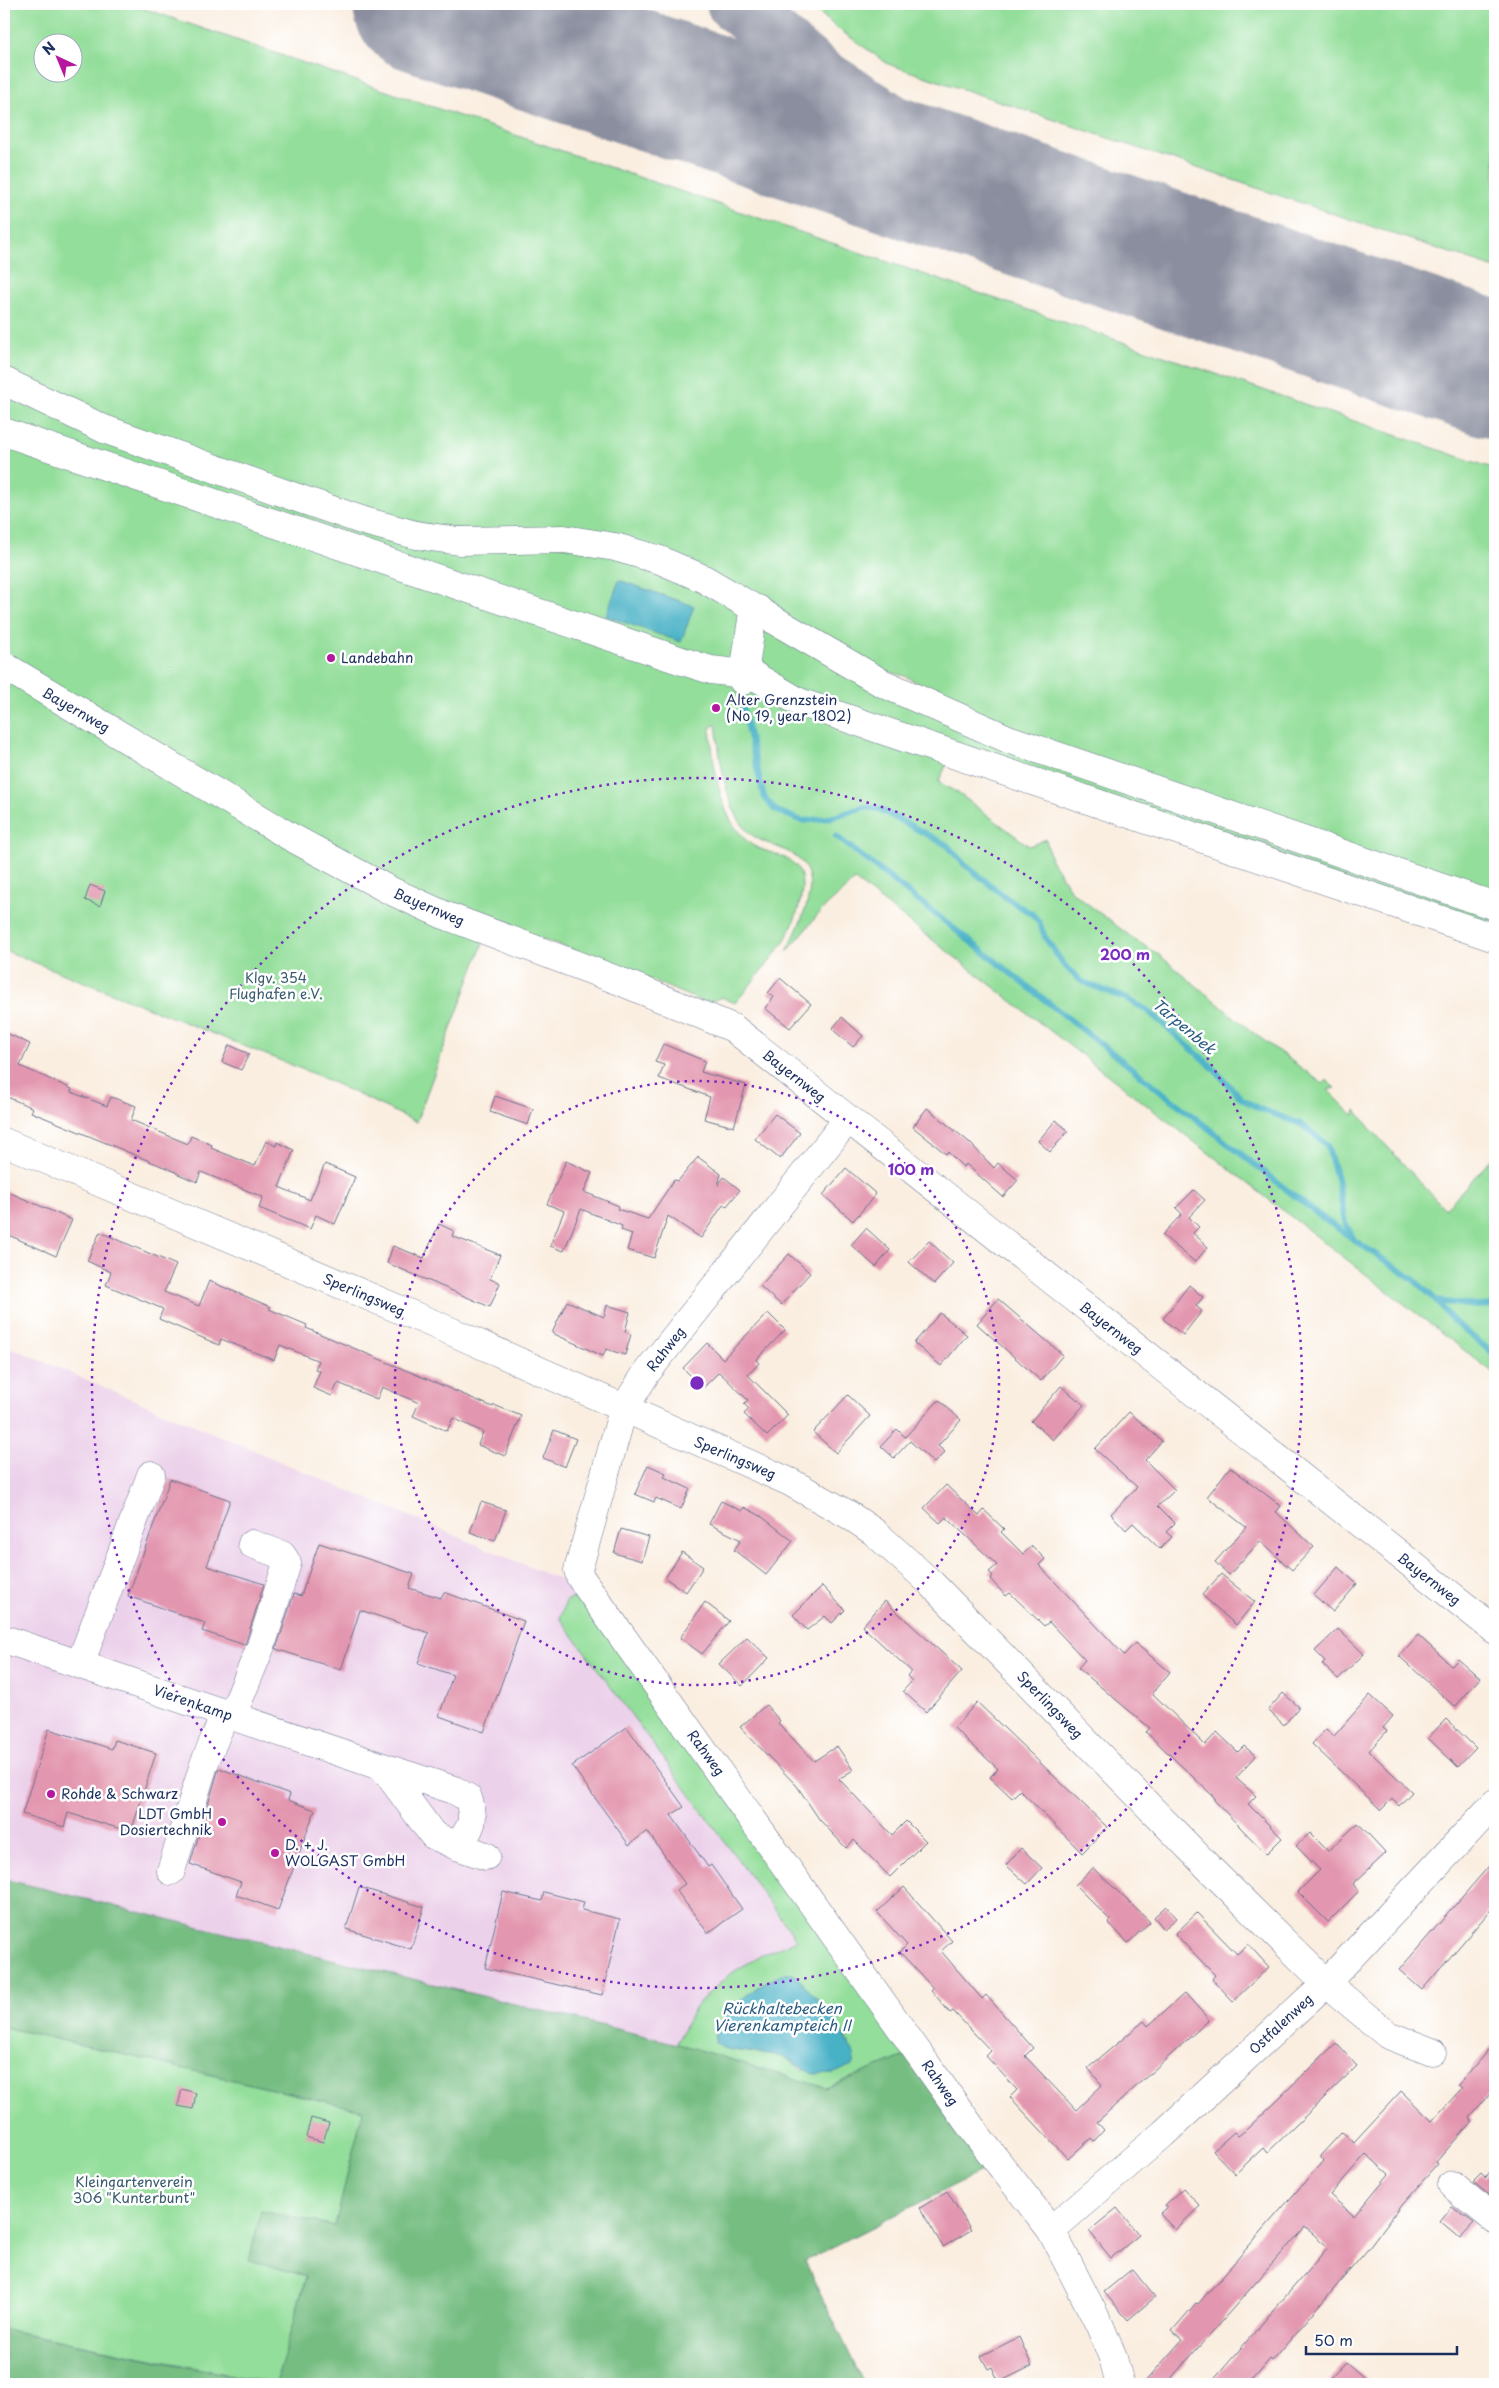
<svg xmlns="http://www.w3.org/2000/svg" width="1499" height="2388" font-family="'Playpen Sans',sans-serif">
  <rect width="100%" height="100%" fill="#fff"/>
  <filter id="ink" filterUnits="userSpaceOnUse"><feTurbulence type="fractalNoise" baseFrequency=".02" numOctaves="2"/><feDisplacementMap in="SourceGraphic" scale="10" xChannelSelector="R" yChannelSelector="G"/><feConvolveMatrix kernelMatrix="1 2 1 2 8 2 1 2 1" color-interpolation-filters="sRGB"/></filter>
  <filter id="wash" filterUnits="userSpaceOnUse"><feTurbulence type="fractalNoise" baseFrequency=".0096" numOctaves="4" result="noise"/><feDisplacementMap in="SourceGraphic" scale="20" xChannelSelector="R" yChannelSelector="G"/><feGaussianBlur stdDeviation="1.12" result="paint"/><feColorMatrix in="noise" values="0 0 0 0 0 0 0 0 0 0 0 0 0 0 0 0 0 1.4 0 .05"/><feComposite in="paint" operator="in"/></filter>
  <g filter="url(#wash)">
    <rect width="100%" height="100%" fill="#faeee0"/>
    <path fill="#ecd1ea" d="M4,1345L570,1584L807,1942L686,2046L4,1879Z"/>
    <g fill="#93de9a" stroke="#57867c" fill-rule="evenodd">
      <path d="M4,4H131L1495,469V898L1011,733L905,676L874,668L707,574L461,529L417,526L223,466L4,374ZM42,42H72V72H42Z"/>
      <path d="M809,4H1495V268L888,64L837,28Z"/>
      <path d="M4,388L288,501L611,554L739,608L738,668L4,430Z"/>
      <path d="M4,439L752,681L950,758L938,782L958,793L1029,846L1046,839L1051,860L1072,892L1134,939L1158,954L1251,1031L1323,1084L1327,1080L1335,1088L1328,1090L1354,1116L1356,1110L1370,1128L1445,1209L1495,1155V1374L855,880L821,911L787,952C802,916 832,870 782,849C766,842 751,839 741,823C723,795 720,756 716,724L710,728C713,757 717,802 735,827C740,833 747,843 754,846C767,853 784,854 795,865C813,883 792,932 779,949C765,968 750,985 735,1003L721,997L713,1001H701L598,958L491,922L416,1122L319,1076L4,950Z"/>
      <path d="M765,627L880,688L1495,912V935L800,699L755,665L753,645Z"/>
      <path d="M581,1595L910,2054L826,2088L676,2044L695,2006L731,1973L762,1955L797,1940L560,1618L566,1601ZM781,1974L802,1982L837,2022L841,2032L848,2039L803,2070L785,2057L726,2049L715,2037C728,2008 752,1987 781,1974Z"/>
      <path d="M4,2027L363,2110L335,2226L261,2211L306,2276L276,2384L4,2329Z"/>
    </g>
    <g fill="#76bd82" stroke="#487670">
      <path d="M4,1879L686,2046L826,2088L910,2054L998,2163L805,2261L864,2384H276L306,2276L249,2260L261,2211L335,2226L363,2110L4,2027Z"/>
      <path d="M4,2329L270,2384H4Z"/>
    </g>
    <g fill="#47b1c6" stroke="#317092">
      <path d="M619,580L694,606L681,642L606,616Z"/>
      <path d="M781,1974H793C810,1989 857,2041 854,2064L835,2073L813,2074L785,2057L726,2049L715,2043C715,2014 757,1985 781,1974Z"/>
    </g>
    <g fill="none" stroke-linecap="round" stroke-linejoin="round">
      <g stroke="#47b1c6" stroke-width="6">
        <path d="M742,706L764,797L775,810L802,821L830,818L864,807L879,809L947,845L964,864L1008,899L1032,914L1039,922L1045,937L1063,964L1081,981L1127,999L1147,1010L1209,1064L1242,1099L1260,1109L1301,1124L1327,1145L1338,1182L1345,1223L1354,1240L1413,1279L1437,1301L1477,1306L1495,1305"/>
        <path d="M836,836L1320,1216L1352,1238"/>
        <path d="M1437,1301L1453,1321L1495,1355"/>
      </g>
      <path stroke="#8a8e9f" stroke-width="55" d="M734,4L820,75L965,168L1126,244"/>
      <path stroke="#8a8e9f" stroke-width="136" d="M421,4L1495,370"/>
    </g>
    <g id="blocks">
      <g fill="#e396af" fill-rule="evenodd">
        <path d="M90,885L105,891L100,906L85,900Z"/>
        <path d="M780,978L811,1004L790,1028L765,1008L774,997L768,993Z"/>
        <path d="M842,1017L863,1036L853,1047L832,1029Z"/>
        <path d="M4,1032L30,1044L20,1066L72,1089L71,1092L107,1106L111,1097L136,1106L131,1120L188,1144L191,1136L212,1145L211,1148L255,1166L266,1141L276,1146L277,1142L294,1150L279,1187L310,1200L325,1164L355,1177L335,1224L316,1215L310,1229L259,1208L263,1197L201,1172L197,1182L176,1173V1172L31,1112L33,1108L7,1097L4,1103Z"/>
        <path d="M663,1044L705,1061L701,1072L746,1085L734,1127L704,1119L710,1097L659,1078L664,1065L655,1062Z"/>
        <path d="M229,1045L249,1054L241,1070L222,1062Z"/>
        <path d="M495,1096L533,1109L528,1125L490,1112Z"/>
        <path d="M927,1108L969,1142L994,1168L998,1163L1018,1180L1003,1197L966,1164L963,1167L948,1152L946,1154L913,1127Z"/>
        <path d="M775,1114L800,1133L780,1159L755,1139Z"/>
        <path d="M1056,1120L1068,1131L1050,1152L1038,1141Z"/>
        <path d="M698,1157L721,1174L718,1185L724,1177L740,1190L726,1207L723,1205L701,1238L668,1216L654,1258L627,1250L632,1234L621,1230L622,1226L581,1209L564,1251L550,1246L564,1211L547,1204L566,1161L592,1173L584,1192L619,1206L617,1209L648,1219L674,1180L678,1181Z"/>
        <path d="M846,1168L876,1194L853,1221L823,1195Z"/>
        <path d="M4,1190L72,1220L56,1256L4,1233Z"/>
        <path d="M1194,1190L1205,1200L1189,1217L1199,1227L1193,1233L1208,1247L1195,1262L1162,1235L1182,1214L1176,1208Z"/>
        <path d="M439,1224L454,1231L452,1236L500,1255L490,1279L500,1283L490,1307L387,1263L393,1246L424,1258Z"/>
        <path d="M866,1228L890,1250L876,1267L851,1245Z"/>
        <path d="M100,1232L176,1265L164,1292L199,1306L209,1281L271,1307L269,1309L307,1325L306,1328L493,1407L494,1405L521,1416L505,1456L478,1445L483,1432L453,1418L447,1431L413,1416L419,1403L382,1387L377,1399L338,1383L332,1396L313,1388L320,1371L315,1369L319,1361L280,1345L274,1360L221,1339L219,1345L159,1319L163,1309L106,1285L111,1272L87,1261Z"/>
        <path d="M929,1241L953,1263L934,1284L909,1262Z"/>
        <path d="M789,1254L810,1273L781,1305L760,1286Z"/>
        <path d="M1189,1285L1203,1297L1196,1306L1202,1311L1183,1335L1163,1319Z"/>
        <path d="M998,1299L1063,1355L1041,1381L977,1324Z"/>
        <path d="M567,1301L604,1317L607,1305L630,1312L625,1332L631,1334L625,1355L606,1349L603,1356L552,1333Z"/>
        <path d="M768,1313L785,1330L756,1360L759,1363L748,1375L788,1415L767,1436L744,1414L749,1409L744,1404L748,1400L719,1372L703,1388L683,1368L707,1343L723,1359Z"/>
        <path d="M940,1313L967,1335L941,1366L914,1343Z"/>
        <path d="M1061,1386L1084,1405L1053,1440L1031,1421Z"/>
        <path d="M848,1395L870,1416L836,1453L813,1432Z"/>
        <path d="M939,1400L961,1420L938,1446L945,1452L934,1463L910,1441L894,1458L881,1446L897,1429L905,1437Z"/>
        <path d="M1129,1412L1162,1441L1145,1460L1175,1490L1158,1506L1175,1523L1166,1532L1172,1537L1160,1549L1133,1523L1126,1530L1111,1514L1137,1487L1095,1449Z"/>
        <path d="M554,1430L576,1439L565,1467L543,1458Z"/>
        <path d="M648,1465L666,1473L664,1477L690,1489L681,1509L656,1498L654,1502L635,1494Z"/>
        <path d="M1230,1467L1281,1506L1276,1512L1314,1547L1292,1570L1260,1541L1229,1575L1215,1562L1246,1527L1207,1497Z"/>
        <path d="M170,1479L230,1500L207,1566L264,1584L245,1645L202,1631L205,1623L128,1596Z"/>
        <path d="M946,1485L979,1516L984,1510L1004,1529L1001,1532L1023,1554L1032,1546L1045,1559L1039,1565L1124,1655L1135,1643L1170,1672L1152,1693L1205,1745L1217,1732L1238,1752L1244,1746L1256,1756L1236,1778L1256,1796L1248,1804L1282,1838L1266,1854L1214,1800L1215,1798L1146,1732L1150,1728L1078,1668L1085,1660L1049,1622L1044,1626L1010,1593L1006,1596L990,1579L993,1576L989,1572L997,1565L946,1517L940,1523L924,1508Z"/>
        <path d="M721,1501L742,1511L744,1507L761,1516L793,1541L766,1575L734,1550L741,1540L709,1524Z"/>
        <path d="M481,1502L506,1510L495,1541L470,1532Z"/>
        <path d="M621,1529L649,1537L642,1561L614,1553Z"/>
        <path d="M319,1543L414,1574L409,1588L441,1598L444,1592L524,1621L484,1732L439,1716L453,1675L418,1663L429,1633L360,1610L341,1670L276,1649L294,1594L301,1596Z"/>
        <path d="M682,1552L703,1567L686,1592L665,1578Z"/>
        <path d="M1338,1567L1357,1584L1333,1612L1314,1595Z"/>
        <path d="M1221,1574L1255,1602L1236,1625L1202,1595Z"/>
        <path d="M822,1586L845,1610L832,1623L825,1616L807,1630L793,1615Z"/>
        <path d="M885,1601L962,1671L926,1712L903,1691L912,1681L907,1676L911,1671L862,1626Z"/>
        <path d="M705,1602L729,1621L702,1654L680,1638Z"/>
        <path d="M1338,1629L1364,1654L1338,1679L1322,1664L1325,1661L1315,1651Z"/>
        <path d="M1418,1635L1452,1666L1458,1659L1480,1678L1455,1707L1399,1656Z"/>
        <path d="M747,1637L769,1658L742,1686L719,1664Z"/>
        <path d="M1283,1693L1299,1707L1284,1725L1268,1710Z"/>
        <path d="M1370,1695L1393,1716L1383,1728L1387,1731L1369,1751L1412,1792L1399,1806L1392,1799L1381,1810L1312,1744L1326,1729L1334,1736Z"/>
        <path d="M977,1702L1107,1827L1082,1853L1020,1790L1012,1798L990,1777L998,1769L954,1728Z"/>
        <path d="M766,1705L780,1721L778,1723L814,1761L837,1746L853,1770L839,1779L892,1835L906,1821L926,1841L890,1877L854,1840L846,1848L819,1819L797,1786L740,1727Z"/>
        <path d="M1446,1719L1476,1748L1458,1767L1428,1738Z"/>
        <path d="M627,1727L684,1807L671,1815L708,1867L711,1865L742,1909L708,1933L676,1890L685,1884L647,1831L629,1845L572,1766Z"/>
        <path d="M49,1729L112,1749L115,1740L156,1753L131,1832L68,1813L64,1827L22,1814Z"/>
        <path d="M219,1768L290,1794L288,1800L315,1810L278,1910L236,1895L241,1882L190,1864Z"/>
        <path d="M1358,1823L1386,1853L1353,1884L1359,1891L1328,1922L1298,1892L1320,1870L1296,1846L1310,1833L1328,1851Z"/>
        <path d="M1021,1848L1042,1868L1027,1884L1006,1865Z"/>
        <path d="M1495,1859V1905L1422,1990L1399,1970Z"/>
        <path d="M1093,1868L1150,1922L1128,1943L1108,1922L1110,1920L1075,1885Z"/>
        <path d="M359,1887L424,1907L411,1949L346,1929Z"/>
        <path d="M904,1887L952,1941L941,1951L982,1999L986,1995L1033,2048L1025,2056L1076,2110L1102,2085L1088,2068L1144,2021L1148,2026L1185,1993L1209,2020L1097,2122L1104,2130L1094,2141L1091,2138L1068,2159L1010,2097L1017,2090L986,2056L991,2051L953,2011L950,2013L931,1990L933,1988L900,1952L907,1945L877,1912Z"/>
        <path d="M503,1892L542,1901L544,1892L584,1902L582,1910L620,1919L602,1995L485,1968Z"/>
        <path d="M1166,1906L1177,1918L1164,1929L1154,1917Z"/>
        <path d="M1197,1913L1237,1954L1248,1944L1269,1967L1233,2001L1212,1979L1215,1975L1175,1934Z"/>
        <path d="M1495,2042V2088L1470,2118L1472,2121L1436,2162L1438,2164L1402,2204L1369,2248L1272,2361L1270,2359L1249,2384H1210L1328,2247L1305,2227L1166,2384H1143L1182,2340L1172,2331L1196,2303L1198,2304L1324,2160L1320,2156L1342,2132L1354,2142L1401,2091L1432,2121L1462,2088L1458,2085ZM1366,2154L1389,2174L1354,2216L1330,2195Z"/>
        <path d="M1336,2043L1357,2066L1267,2153L1263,2148L1235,2174L1213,2151L1234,2132L1238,2136L1246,2130Z"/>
        <path d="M182,2089L196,2093L193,2109L178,2106Z"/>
        <path d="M311,2118L329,2123L323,2142L306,2137Z"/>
        <path d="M1495,2167V2198L1494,2199L1473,2182L1481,2174L1485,2178Z"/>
        <path d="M1183,2188L1200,2206L1175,2230L1160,2214L1168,2207L1165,2205Z"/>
        <path d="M947,2191L971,2230L943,2247L920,2208Z"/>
        <path d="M1452,2206L1474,2223L1460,2238L1440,2221Z"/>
        <path d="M1117,2208L1139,2235L1111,2258L1089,2231Z"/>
        <path d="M1132,2269L1155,2297L1128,2320L1104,2292Z"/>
        <path d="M1019,2337L1032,2366L999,2382L992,2367L988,2369L981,2356Z"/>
        <path d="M1346,2362L1371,2384H1325Z"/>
      </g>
    </g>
  </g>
  <g filter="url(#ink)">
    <use href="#blocks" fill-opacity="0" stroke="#69728c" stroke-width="1"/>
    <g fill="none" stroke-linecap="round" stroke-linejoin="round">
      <g stroke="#69728c" stroke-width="29">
        <g id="minor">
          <path d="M4,381L104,429L289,495L364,521L416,535L459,541L564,539L615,547L660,560L704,579L882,683L1008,739L1495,906"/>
          <path d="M4,432L682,661L711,670L753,675L799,702L1495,938"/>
          <path d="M4,666L289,836L389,890L444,915L622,982L733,1028L1495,1630"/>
          <path d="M743,681L752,619L758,609"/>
          <path d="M848,1119L647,1372L623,1410L578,1570L580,1577L976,2134L1051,2230L1100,2326L1113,2358L1120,2384"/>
          <path d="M4,1142L448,1330L790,1482L849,1515L874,1532L931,1583L1211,1870L1326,1983L1388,2035L1432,2052"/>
          <path d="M4,1639L383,1767L433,1835L457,1846C472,1827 476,1821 468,1798L454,1790L383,1767"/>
          <path d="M80,1664L151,1475"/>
          <path d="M232,1716L261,1646L287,1563L282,1555L252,1544"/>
          <path d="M457,1846L486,1856"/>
          <path d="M171,1871L204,1764L225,1714"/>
          <path d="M1452,2185L1495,2220"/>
          <path d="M1051,2230L1163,2134L1326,1983L1495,1803"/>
        </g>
      </g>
      <use href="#minor" stroke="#fff" stroke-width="28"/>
    </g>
  </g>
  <g fill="none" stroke="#7b2cbf" stroke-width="2.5" stroke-dasharray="2.5 5">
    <circle cx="697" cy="1383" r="302"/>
    <circle cx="697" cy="1383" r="605"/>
  </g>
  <g fill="#b5179e" stroke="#fff" stroke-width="2">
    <circle cx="331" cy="658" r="5"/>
    <circle cx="716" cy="708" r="5"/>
    <circle cx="51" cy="1794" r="5"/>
    <circle cx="222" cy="1822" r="5"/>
    <circle cx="275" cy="1853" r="5"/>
  </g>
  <g text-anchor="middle" stroke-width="5" stroke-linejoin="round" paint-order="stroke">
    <g font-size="14" fill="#1b2f5e" stroke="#fff" text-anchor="start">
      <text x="341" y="663">Landebahn</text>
      <text x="726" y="705">Alter Grenzstein<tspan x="726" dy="16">(No 19, year 1802)</tspan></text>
      <text x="61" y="1799">Rohde &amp; Schwarz</text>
      <text x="212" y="1819" text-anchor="end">LDT GmbH<tspan x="212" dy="16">Dosiertechnik</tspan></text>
      <text x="285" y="1850">D. + J.<tspan x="285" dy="16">WOLGAST GmbH</tspan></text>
    </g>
    <g font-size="14" fill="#1b2f5e" stroke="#fff">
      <text transform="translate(76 710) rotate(30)" y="5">Bayernweg</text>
      <text transform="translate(429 907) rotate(23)" y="5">Bayernweg</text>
      <text transform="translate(794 1076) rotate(38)" y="5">Bayernweg</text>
      <text transform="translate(364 1295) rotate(23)" y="5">Sperlingsweg</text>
      <text transform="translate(1111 1328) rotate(38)" y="5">Bayernweg</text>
      <text transform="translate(666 1349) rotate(-52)" y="5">Rahweg</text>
      <text transform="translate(735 1458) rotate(23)" y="5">Sperlingsweg</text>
      <text transform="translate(1429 1579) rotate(38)" y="5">Bayernweg</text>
      <text transform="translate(193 1703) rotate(19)" y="5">Vierenkamp</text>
      <text transform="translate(1050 1705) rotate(46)" y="5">Sperlingsweg</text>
      <text transform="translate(706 1753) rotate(54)" y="5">Rahweg</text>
      <text transform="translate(1281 2024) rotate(-43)" y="5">Ostfalenweg</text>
      <text transform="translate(940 2083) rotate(55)" y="5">Rahweg</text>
    </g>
    <g font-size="14" fill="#395b6d" stroke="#fff">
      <text x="276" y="983">Klgv. 354<tspan x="276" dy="16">Flughafen e.V.</tspan></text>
      <text x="134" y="2187">Kleingartenverein<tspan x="134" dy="16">306 "Kunterbunt"</tspan></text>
    </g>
    <g font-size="15" font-style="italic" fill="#2a5c82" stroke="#fff">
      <text transform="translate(1184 1027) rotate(40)" y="5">Tarpenbek</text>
      <text x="782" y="2014">Rückhaltebecken<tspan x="782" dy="17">Vierenkampteich II</tspan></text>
    </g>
  </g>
  <circle cx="697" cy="1383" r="8" fill="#7b2cbf" stroke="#fff" stroke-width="2.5"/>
  <g font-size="15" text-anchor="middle" font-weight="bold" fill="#7b2cbf" stroke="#fff" stroke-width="5" stroke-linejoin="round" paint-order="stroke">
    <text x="1125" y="960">200 m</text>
    <text x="911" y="1175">100 m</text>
  </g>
  <rect width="1499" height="2388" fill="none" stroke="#fff" stroke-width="20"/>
  <g transform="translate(58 58) rotate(316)"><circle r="24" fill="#ffffff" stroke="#a4acbf"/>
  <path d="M0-4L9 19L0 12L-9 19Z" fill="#b5179e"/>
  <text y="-8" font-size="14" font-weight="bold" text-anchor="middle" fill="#1b2f5e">N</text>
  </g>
  <path d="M1306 2346v8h151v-8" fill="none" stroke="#1b2f5e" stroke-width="2.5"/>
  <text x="1314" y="2346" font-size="15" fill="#1b2f5e" stroke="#ffffff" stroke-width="4" paint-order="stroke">50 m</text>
</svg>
